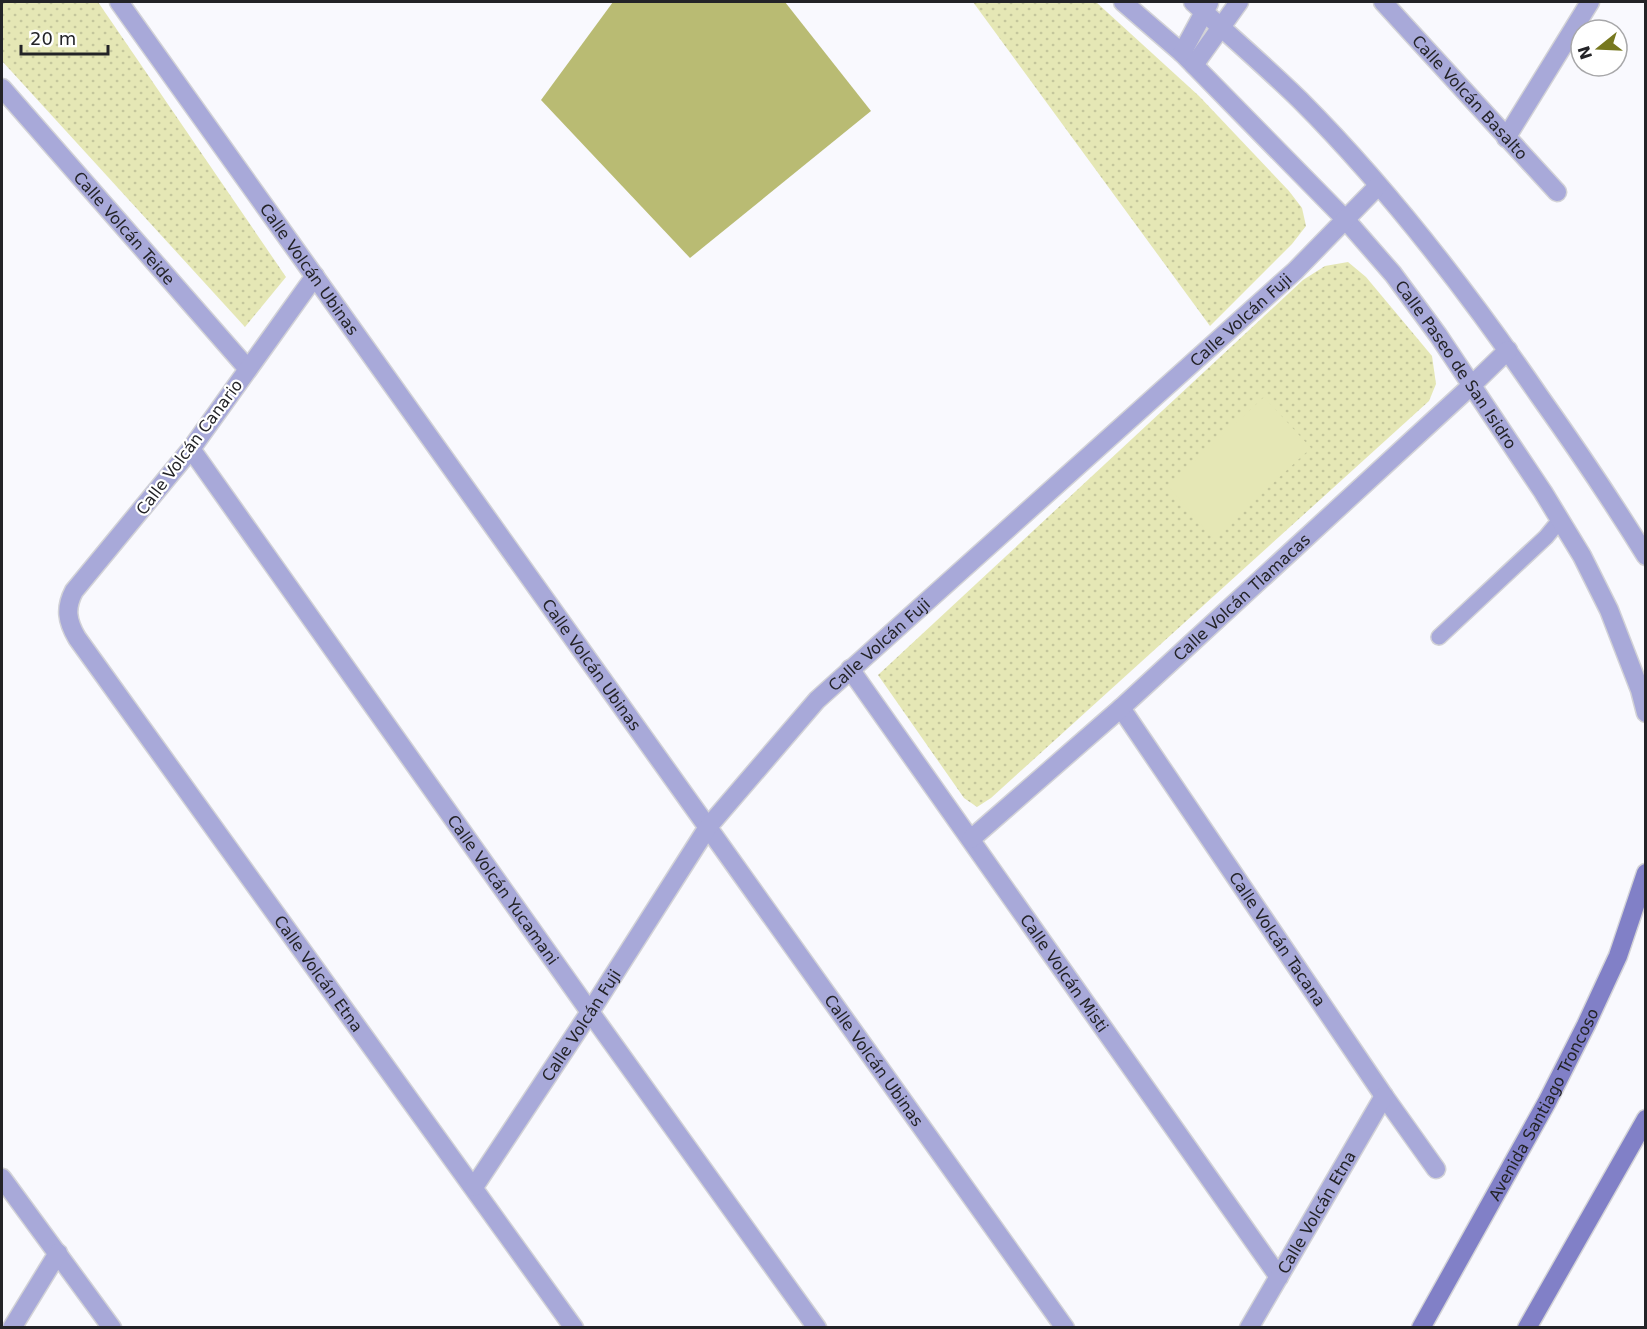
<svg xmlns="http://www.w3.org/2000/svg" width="1647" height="1329" font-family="'DejaVu Sans',sans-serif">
  <defs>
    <pattern id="grass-dots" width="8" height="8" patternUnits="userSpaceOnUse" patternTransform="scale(1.5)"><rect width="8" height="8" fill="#e5e7b5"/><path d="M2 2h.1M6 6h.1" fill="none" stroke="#c4c69c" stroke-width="1.8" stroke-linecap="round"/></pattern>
  </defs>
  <rect width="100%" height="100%" fill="#f9f9fe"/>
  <g fill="url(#grass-dots)">
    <path d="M2,2H98L286,277L245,327L2,61Z"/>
    <path d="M973,2H1096L1199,96L1289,191L1302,208L1306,226L1292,244L1210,326Z"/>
    <path d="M1348,262L1366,277L1432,356L1436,384L1429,401L991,798L977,807L964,798L878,675L1303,280L1325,266Z"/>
  </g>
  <path fill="#e5e7b5" d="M1264,397L1311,448L1213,538L1168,486Z"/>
  <path fill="#b9bb73" d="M613,2H785L871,111L690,258L541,100Z"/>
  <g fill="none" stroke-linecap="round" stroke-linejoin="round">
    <g stroke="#d2d2d7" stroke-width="18">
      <path id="lane" d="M1439,637L1546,537L1560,520"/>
    </g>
    <g stroke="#d2d2d7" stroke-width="21">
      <g id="street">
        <path id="s1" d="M119,2L1065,1328"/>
        <path id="s2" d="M1123,2L1182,53L1345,219L1393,274L1438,335L1543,492L1582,556L1609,610L1640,690L1646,713"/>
        <path d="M1193,2C1228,34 1265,66 1300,100C1390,190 1468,292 1540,397C1577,449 1612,501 1646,556"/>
        <path id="s3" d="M1383,2L1557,192"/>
        <path d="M1182,53L1209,3"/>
        <path d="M1194,65L1239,2"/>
        <path id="s4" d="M2,88L248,369"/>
        <path d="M1506,138L1590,2"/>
        <path id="s5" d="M315,276L191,449L74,591C65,608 67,621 77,638L574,1328"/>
        <path id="s6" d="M191,449L590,1012L817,1328"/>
        <path id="s7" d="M850,669L1279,1277"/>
        <path id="s8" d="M1121,708L1384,1096L1436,1169"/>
        <path id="s9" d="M971,839L1121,708L1472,385L1508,350"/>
        <path d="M2,1178L112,1328"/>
        <path id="s10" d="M474,1187L590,1012L708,827L817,700L1295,271L1378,186"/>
        <path d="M12,1328L58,1253"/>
        <path id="s11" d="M1249,1328L1384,1096"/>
      </g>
    </g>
    <g stroke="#d2d2d7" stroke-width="21">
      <g id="secondary">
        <path id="s12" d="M1421,1328L1547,1102L1586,1025L1618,956L1646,873"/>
        <path d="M1527,1328L1646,1119"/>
      </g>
    </g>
    <use href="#lane" stroke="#a8a9d9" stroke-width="15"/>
    <use href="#street" stroke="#a8a9d9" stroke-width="18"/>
    <use href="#secondary" stroke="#8180c7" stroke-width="18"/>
  </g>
  <g text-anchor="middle" stroke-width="4.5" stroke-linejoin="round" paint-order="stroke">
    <g font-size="16" fill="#232327" stroke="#fff">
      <text dy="6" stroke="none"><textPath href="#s3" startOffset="129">Calle Volcán Basalto</textPath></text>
      <text dy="6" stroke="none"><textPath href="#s4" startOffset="186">Calle Volcán Teide</textPath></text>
      <text dy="6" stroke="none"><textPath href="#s1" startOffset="328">Calle Volcán Ubinas</textPath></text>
      <text dy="6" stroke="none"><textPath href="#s10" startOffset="1166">Calle Volcán Fuji</textPath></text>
      <text dy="6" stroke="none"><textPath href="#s2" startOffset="494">Calle Paseo de San Isidro</textPath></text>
      <text transform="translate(189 447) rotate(-53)" y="6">Calle Volcán Canario</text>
      <text dy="6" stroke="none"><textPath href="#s9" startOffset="363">Calle Volcán Tlamacas</textPath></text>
      <text dy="6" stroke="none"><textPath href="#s10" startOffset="680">Calle Volcán Fuji</textPath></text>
      <text dy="6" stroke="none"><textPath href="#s1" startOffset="814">Calle Volcán Ubinas</textPath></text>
      <text dy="6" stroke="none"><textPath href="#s6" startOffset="540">Calle Volcán Yucamani</textPath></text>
      <text dy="6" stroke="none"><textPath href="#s8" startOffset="279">Calle Volcán Tacana</textPath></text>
      <text dy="6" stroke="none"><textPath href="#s5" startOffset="860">Calle Volcán Etna</textPath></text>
      <text dy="6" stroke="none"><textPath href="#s7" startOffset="372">Calle Volcán Misti</textPath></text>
      <text dy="6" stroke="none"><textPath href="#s10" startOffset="194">Calle Volcán Fuji</textPath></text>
      <text dy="6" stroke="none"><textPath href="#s1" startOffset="1300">Calle Volcán Ubinas</textPath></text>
      <text dy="6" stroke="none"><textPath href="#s12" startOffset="255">Avenida Santiago Troncoso</textPath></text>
      <text dy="6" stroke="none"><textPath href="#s11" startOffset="134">Calle Volcán Etna</textPath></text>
    </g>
  </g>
  <rect width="1647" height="1329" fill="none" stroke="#232327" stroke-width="6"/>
  <g transform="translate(1599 48) rotate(252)"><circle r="28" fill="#ffffff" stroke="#a7a7a9" stroke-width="1.5"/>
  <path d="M0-4.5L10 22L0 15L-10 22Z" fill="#77781f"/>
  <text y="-9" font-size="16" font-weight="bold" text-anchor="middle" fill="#232327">N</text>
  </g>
  <path d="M21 45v9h87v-9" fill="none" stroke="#232327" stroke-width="3"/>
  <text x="30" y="45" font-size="18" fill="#232327" stroke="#ffffff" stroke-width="4.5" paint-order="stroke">20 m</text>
</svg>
